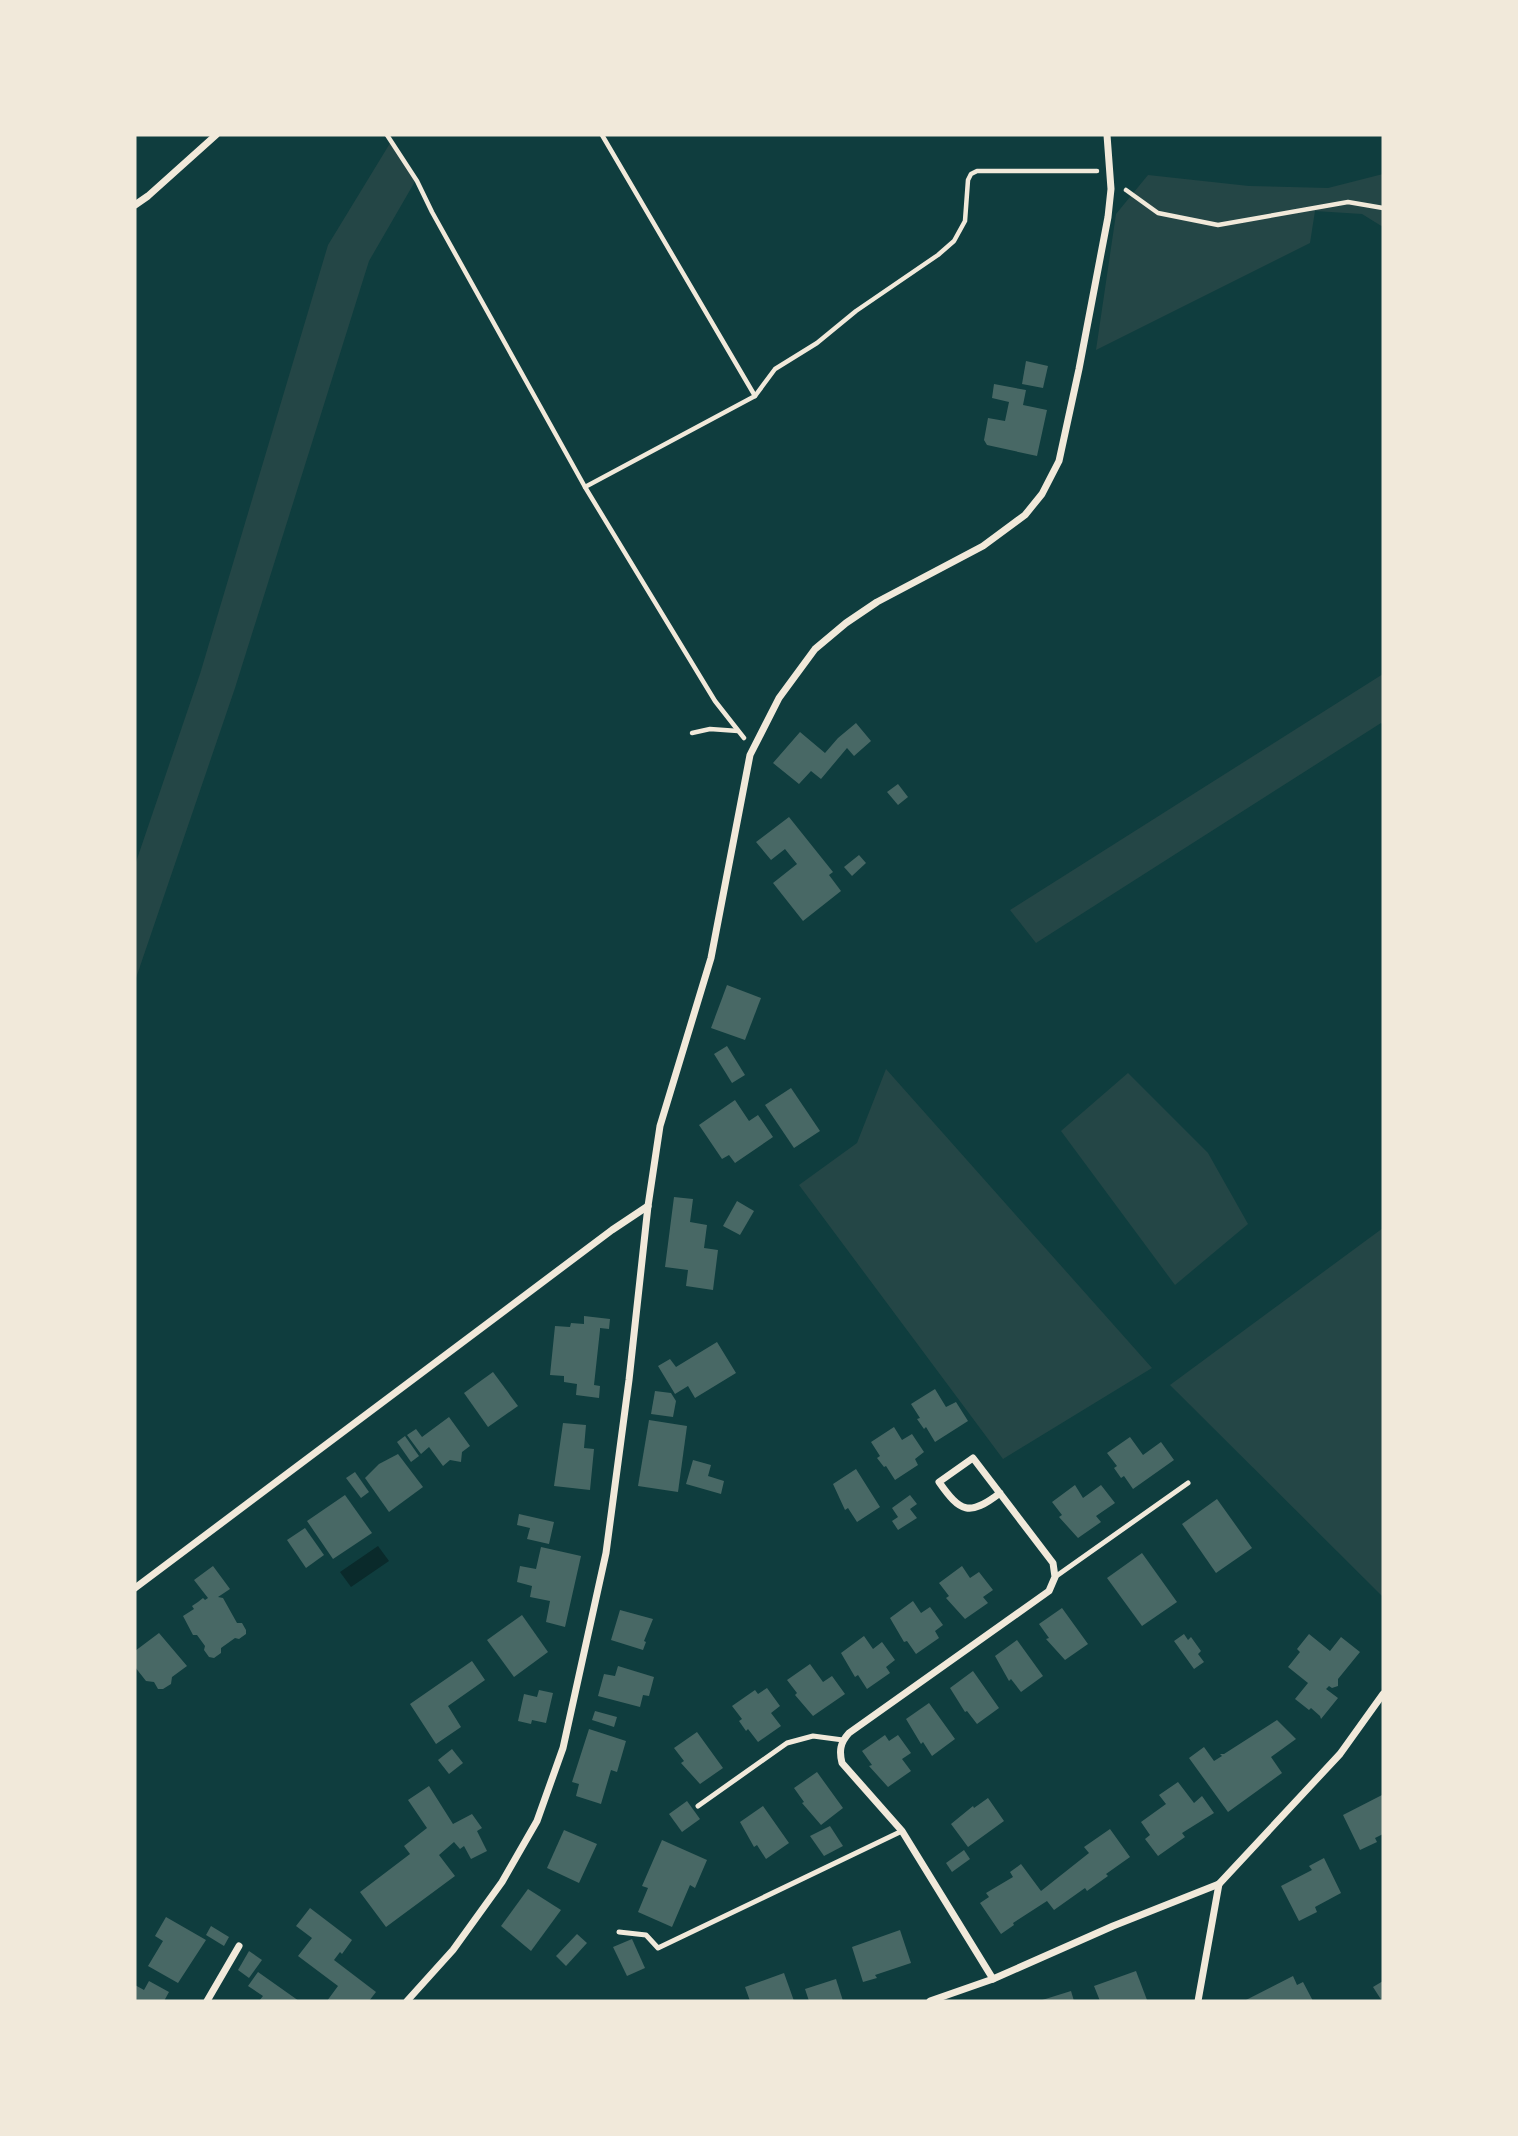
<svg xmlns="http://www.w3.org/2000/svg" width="1518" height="2136" font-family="Montserrat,sans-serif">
  <rect width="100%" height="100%" fill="#0f3d3e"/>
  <g fill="#244646">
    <path d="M392,140L417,178L369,261L235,688L135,981V865L200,674L328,245Z"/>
    <path d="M1383,174V227L1362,214L1315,211L1310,243L1096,350L1116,214L1148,175L1249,186L1328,188Z"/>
    <path d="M1383,674V725L1381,723L1036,943L1010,910Z"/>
    <path d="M886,1069L1152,1368L1003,1459L799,1185L857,1143Z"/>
    <path d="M1128,1073L1208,1153L1248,1224L1175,1285L1061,1131Z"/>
    <path d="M1383,1228V1597L1170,1385Z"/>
  </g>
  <path fill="#0a2a2b" d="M378,1546L389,1561L351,1587L340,1572Z"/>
  <g fill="#486865">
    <path d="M1026,361L1048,366L1043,388L1022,384Z"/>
    <path d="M994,384L1026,390L1023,405L1047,410L1037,456L987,445L984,440L988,418L1005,421L1009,402L992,398Z"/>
    <path d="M856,723L871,741L854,756L847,748L821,779L811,771L799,784L773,763L800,732L825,753L838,738Z"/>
    <path d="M898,784L908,797L898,805L887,792Z"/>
    <path d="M789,817L833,872L829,875L841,891L803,921L773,883L797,864L785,849L771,860L756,842Z"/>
    <path d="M859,855L866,863L852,876L844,867Z"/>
    <path d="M727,985L761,998L745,1040L711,1028Z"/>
    <path d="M727,1046L745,1075L732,1083L714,1054Z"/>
    <path d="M791,1088L820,1131L794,1148L765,1105Z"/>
    <path d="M735,1100L749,1121L758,1115L773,1137L735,1163L729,1155L722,1159L699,1125Z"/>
    <path d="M674,1197L693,1199L690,1222L707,1225L704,1248L718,1250L713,1290L686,1286L688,1270L665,1267Z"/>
    <path d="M737,1201L754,1211L740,1235L723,1226Z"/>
    <path d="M584,1316L610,1319L609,1329L600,1328V1330L594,1385L600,1386L599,1398L576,1395L577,1384L564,1382V1376L550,1375L555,1326L570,1327L571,1323L584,1324Z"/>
    <path d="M717,1342L736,1373L695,1398L688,1386L675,1394L658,1366L670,1359L676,1367Z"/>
    <path d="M493,1372L518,1406L488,1427L464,1393Z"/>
    <path d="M935,1389L946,1407L956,1402L968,1421L935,1442L926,1427L924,1429L917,1419L920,1418L911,1404Z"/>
    <path d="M655,1391L671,1393L676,1401L673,1417L651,1414Z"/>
    <path d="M449,1417L470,1446L462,1452L461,1462L450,1460L443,1466L429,1447L421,1454L407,1435L416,1429L422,1437Z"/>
    <path d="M649,1420L687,1426L678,1492L638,1486Z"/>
    <path d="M563,1423L586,1425L584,1448L594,1449L590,1490L554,1486Z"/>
    <path d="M894,1427L902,1440L912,1434L924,1452L915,1459L918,1465L895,1480L886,1466L884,1467L877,1458L880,1456L871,1442Z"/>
    <path d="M405,1436L419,1456L411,1462L397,1442Z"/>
    <path d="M1130,1437L1143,1455L1161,1442L1174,1460L1133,1489L1124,1476L1121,1478L1114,1468L1117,1466L1107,1453Z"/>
    <path d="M398,1454L423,1487L389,1512L365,1478L379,1464Z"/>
    <path d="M693,1460L711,1465L708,1476L724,1481L721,1494L686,1484Z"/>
    <path d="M856,1469L880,1507L857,1522L848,1508L845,1510L833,1484Z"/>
    <path d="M355,1472L369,1492L361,1498L346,1478Z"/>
    <path d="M1075,1485L1083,1498L1101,1485L1115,1503L1096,1516L1101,1522L1078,1538L1059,1517L1062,1515L1052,1502Z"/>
    <path d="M345,1495L372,1533L333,1559L307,1521Z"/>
    <path d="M910,1495L917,1504L910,1509L917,1518L898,1530L892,1521L898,1517L892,1508Z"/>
    <path d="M1217,1499L1252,1548L1216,1573L1182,1524Z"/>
    <path d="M519,1514L554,1522L549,1544L527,1539L530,1528L517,1525Z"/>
    <path d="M305,1528L324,1555L306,1568L287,1540Z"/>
    <path d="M541,1547L581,1556L565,1627L546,1622L550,1601L530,1597L532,1586L517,1582L520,1566L536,1569Z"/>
    <path d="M1142,1553L1177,1602L1142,1626L1107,1578Z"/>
    <path d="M213,1566L230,1589L218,1597L223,1598L237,1623H242L246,1630V1634L239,1639L235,1638L221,1648V1653L214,1658L209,1657L204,1650L205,1646L197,1635H193L183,1616L194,1609L192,1606L198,1602L203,1598L205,1600L208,1598L194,1580Z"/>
    <path d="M962,1566L970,1578L979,1572L993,1590L983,1597L988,1603L965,1619L946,1598L949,1596L939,1583Z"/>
    <path d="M913,1601L921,1613L930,1607L943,1625L935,1631L939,1638L916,1654L907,1641L904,1642L890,1618Z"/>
    <path d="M1062,1608L1088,1644L1065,1660L1046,1639L1049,1638L1039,1624Z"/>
    <path d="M620,1610L653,1619L644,1641L646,1642L643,1650L611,1640Z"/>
    <path d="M522,1615L548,1652L514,1677L487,1640Z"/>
    <path d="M159,1633L187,1666L172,1677L171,1684L163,1689H158L154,1682L146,1681L135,1667V1651Z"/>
    <path d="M1184,1634L1188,1640L1191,1637L1201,1651L1198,1654L1204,1662L1194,1669L1174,1641Z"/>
    <path d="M1309,1634L1330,1651L1341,1637L1360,1652L1338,1679V1686L1332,1688L1329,1686L1326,1689L1338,1698L1321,1719L1320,1716L1311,1708L1309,1710L1295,1699L1308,1683L1288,1667L1300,1652L1297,1649Z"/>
    <path d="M864,1636L873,1649L882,1642L895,1660L886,1667L890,1673L867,1689L858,1675L855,1677L841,1653Z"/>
    <path d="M1017,1640L1043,1676L1021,1692L1011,1679L1009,1681L995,1656Z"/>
    <path d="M472,1661L485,1680L448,1706L461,1727L436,1744L410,1704Z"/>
    <path d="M810,1664L823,1682L832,1676L845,1694L813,1716L795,1695L797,1693L787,1680Z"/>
    <path d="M618,1666L654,1677L649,1696L643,1695L640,1707L598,1696L604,1674L615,1676Z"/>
    <path d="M973,1671L999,1708L977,1724L967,1711L965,1712L950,1688Z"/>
    <path d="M767,1688L780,1706L771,1713L781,1726L758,1742L748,1729L746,1731L739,1721L742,1719L732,1706L755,1690L758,1694Z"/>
    <path d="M539,1690L553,1693L546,1723L532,1720L531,1724L518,1721L524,1694L537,1697Z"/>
    <path d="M929,1703L955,1739L932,1756L923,1742L921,1744L906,1719Z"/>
    <path d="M595,1711L617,1717L614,1727L592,1720Z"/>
    <path d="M1277,1720L1296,1739L1271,1757L1282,1773L1228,1812L1189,1758L1204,1747L1214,1761L1222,1756L1220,1754H1224Z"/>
    <path d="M589,1729L626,1741L617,1772L611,1770L601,1804L576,1796L579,1784L572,1782Z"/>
    <path d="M697,1732L723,1768L700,1784L681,1763L684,1761L674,1748Z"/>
    <path d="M885,1735L889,1741L898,1735L911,1753L902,1759L911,1771L888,1787L869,1766L872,1765L862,1751Z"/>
    <path d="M452,1749L463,1763L449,1774L438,1760Z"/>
    <path d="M817,1772L843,1808L821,1825L802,1803L804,1802L794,1788Z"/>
    <path d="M1178,1782L1194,1803L1202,1796L1214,1813L1182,1833L1185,1837L1158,1856L1145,1839L1150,1835L1141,1822L1166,1804L1159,1795Z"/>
    <path d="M429,1786L453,1824L472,1814L482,1828L477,1831L487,1851L471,1859L464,1846L460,1849L454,1842L439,1855L455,1876L386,1927L360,1892L410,1854L404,1846L427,1828L408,1800Z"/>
    <path d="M1382,1795L1383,1834L1375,1838L1377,1842L1360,1850L1343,1815Z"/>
    <path d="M988,1798L1004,1821L968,1847L951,1824L973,1806L974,1808Z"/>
    <path d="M687,1801L700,1819L682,1832L669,1814Z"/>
    <path d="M763,1806L789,1843L766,1859L757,1845L754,1847L740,1822Z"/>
    <path d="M830,1826L843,1846L824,1856L810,1836Z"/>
    <path d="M1110,1829L1130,1857L1106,1874L1108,1876L1087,1891L1085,1888L1054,1910L1047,1901L1013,1923L1014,1925L1001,1934L980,1903L989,1897L986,1893L1013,1877L1010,1872L1021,1864L1041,1891L1089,1853L1084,1847Z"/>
    <path d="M564,1830L597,1844L579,1883L547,1868Z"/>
    <path d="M662,1840L707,1860L695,1888L690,1885L672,1927L638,1912L648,1888L642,1886Z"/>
    <path d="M964,1850L970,1859L952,1872L946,1863Z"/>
    <path d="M1324,1858L1341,1893L1315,1907L1317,1912L1299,1921L1281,1886L1312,1870L1309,1866Z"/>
    <path d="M528,1889L561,1910L531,1951L501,1926Z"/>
    <path d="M310,1908L352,1940L342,1954L340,1952L334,1960L376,1992L369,2001H327L338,1986L298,1956L312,1938L296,1926Z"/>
    <path d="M166,1917L206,1940L178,1983L148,1966L163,1941L155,1936Z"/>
    <path d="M211,1926L229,1937L224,1946L206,1935Z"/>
    <path d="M900,1930L911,1963L875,1975L877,1978L863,1982L852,1947Z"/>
    <path d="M577,1934L587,1943L566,1966L556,1956Z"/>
    <path d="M632,1939L645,1968L627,1976L613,1947Z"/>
    <path d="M249,1951L262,1960L249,1978L238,1970Z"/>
    <path d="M1136,1971L1147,2000L1100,2001L1094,1986Z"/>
    <path d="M258,1972L299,2001H259L263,1996L248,1986Z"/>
    <path d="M784,1973L794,2001H750L745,1987Z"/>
    <path d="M1293,1976L1297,1985L1303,1982L1313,2001H1244Z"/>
    <path d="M836,1979L843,2001H809L805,1989Z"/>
    <path d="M149,1981L169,1992L164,2001H135V1985L144,1990Z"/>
    <path d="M1383,1981V2001H1382L1373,1987Z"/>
    <path d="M1071,1991L1074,2001H1039Z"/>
  </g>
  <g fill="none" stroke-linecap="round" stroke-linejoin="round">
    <g stroke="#f1e9da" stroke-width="4.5">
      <path d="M387,135L417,181L432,212L585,487L715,701L744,738"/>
      <path d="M1126,190L1158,213L1218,225L1348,202L1383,208"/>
      <path d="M755,396L775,369L817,343L856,311L938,255L954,241L965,221L968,180L971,174L977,171H1097"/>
      <path d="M585,487L755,396L602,135"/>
      <path d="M692,733L710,729L738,731"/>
    </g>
    <g stroke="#f1e9da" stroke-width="5">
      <path d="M1055,1577L1188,1483"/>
      <path d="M698,1806L787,1743L813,1736L843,1740"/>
      <path d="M619,1932L646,1935L658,1948L902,1831"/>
    </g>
    <g stroke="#f1e9da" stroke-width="7">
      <path d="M135,205L148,196L216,135"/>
      <path d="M135,1588L612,1230L648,1206"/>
      <path d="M993,1979L902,1831L842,1763C839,1751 840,1743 849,1733L1049,1591L1055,1577L1053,1563L973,1458L939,1482C960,1512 969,1517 1000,1493"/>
      <path d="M207,2001L239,1946"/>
      <path d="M407,2001L453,1950L502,1882L537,1821L563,1748L606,1553L629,1380L648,1206L660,1126L711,958L750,755L779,698L815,649L846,623L877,602L983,546L1025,515L1042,494L1059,461L1079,369L1108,217L1111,189L1107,135"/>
      <path d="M930,2001L993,1979L1113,1926L1219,1884L1340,1754L1383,1694"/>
      <path d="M1198,2001L1219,1884"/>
    </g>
  </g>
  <rect width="1518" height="2136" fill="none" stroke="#f1e9da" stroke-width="273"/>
</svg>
